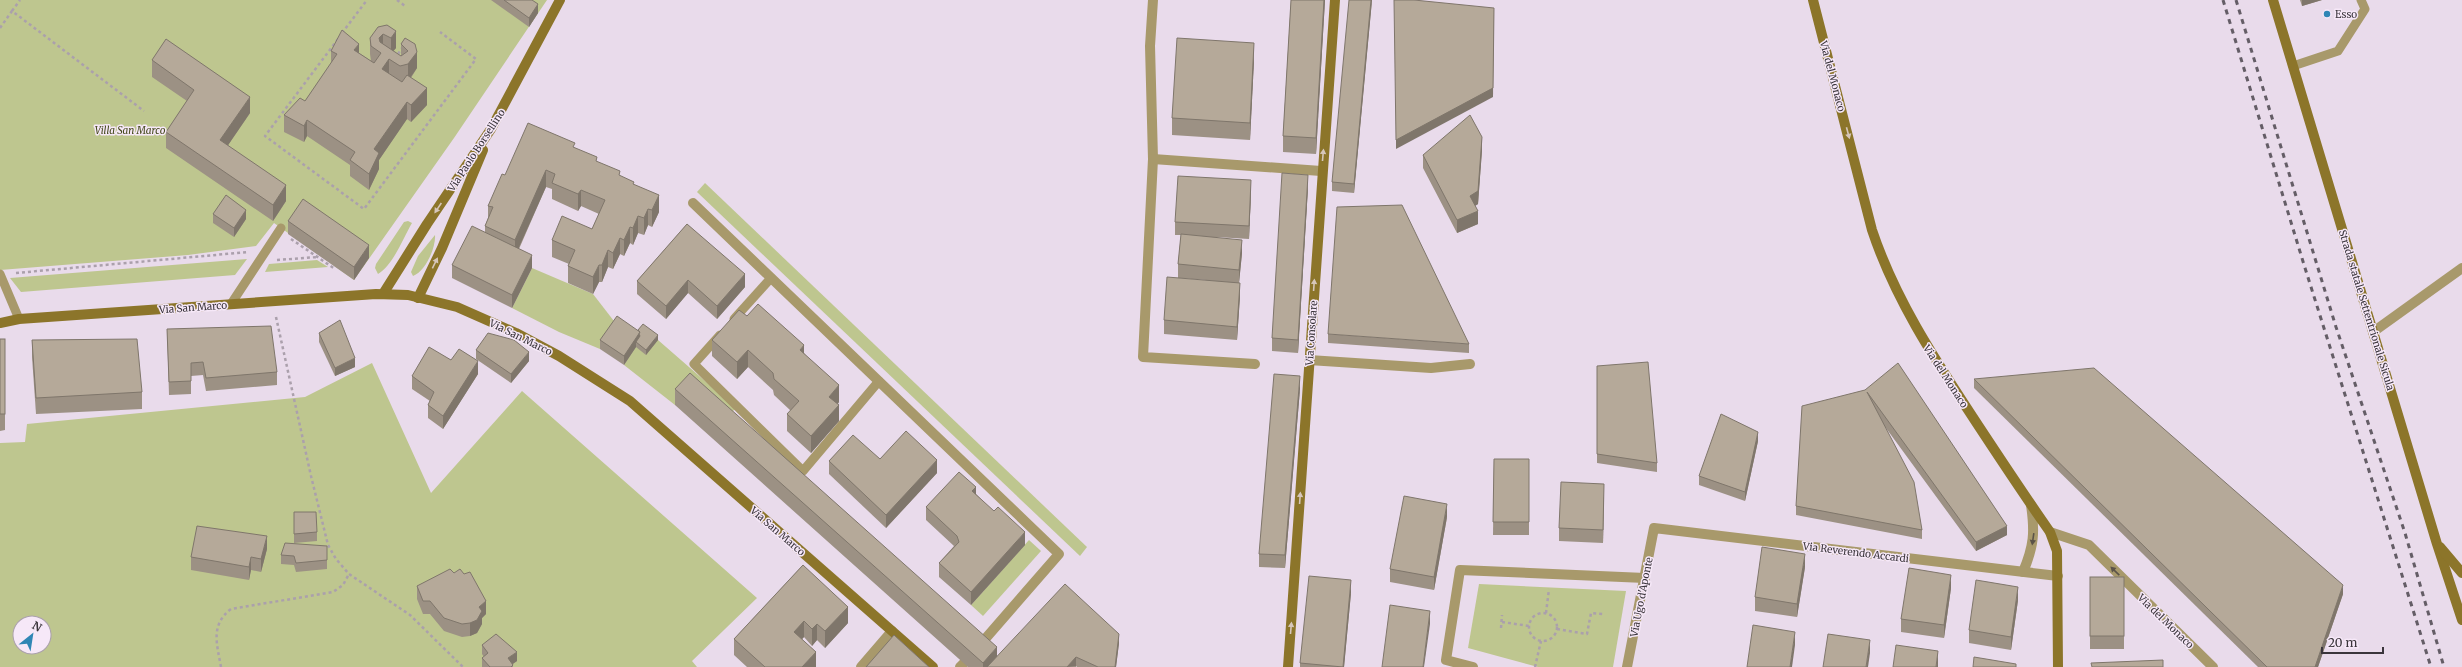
<svg xmlns="http://www.w3.org/2000/svg" width="2462" height="667" font-family="Merriweather,serif">
  <rect width="100%" height="100%" fill="#e9dbeb"/>
  <g fill="#bec68f" fill-rule="evenodd">
    <path d="M0,0H547L454,138L354,280L274,223L256,246L188,255L0,270Z"/>
    <path d="M705,183L1087,547L1080,556L697,192Z"/>
    <path d="M408,221L412,223C403,238 394,264 378,274L375,268L376,264L404,222Z"/>
    <path d="M435,235C436,247 426,271 413,276L411,272L418,256Z"/>
    <path d="M247,259L235,275L21,292L10,278Z"/>
    <path d="M317,260L328,267L265,272L269,264Z"/>
    <path d="M532,268L593,294L617,325L600,349L559,332L512,308Z"/>
    <path d="M658,340L736,408L724,420L690,389L675,405L624,365L636,346Z"/>
    <path d="M372,363L431,493L522,391L757,598L692,661L697,667H0V443L25,442L27,424L305,397ZM20,623H44V647H20Z"/>
    <path d="M1029,540L1041,551L983,616L971,605Z"/>
    <path d="M1479,584L1626,591L1613,667H1538L1468,648Z"/>
  </g>
  <g fill="none" stroke-linecap="round" stroke-linejoin="round">
    <g stroke="#aba0ac" stroke-width="2.5" stroke-dasharray="3 3" stroke-linecap="butt">
      <path d="M397,0L405,6"/>
      <path d="M12,11L20,0"/>
      <path d="M0,28L12,11L144,111"/>
      <path d="M342,33L367,0"/>
      <path d="M338,39L265,136L364,209L476,59L440,32"/>
      <path d="M398,54L402,48"/>
      <path d="M291,239L335,269"/>
      <path d="M277,260L318,257"/>
      <path d="M16,273L248,252"/>
      <path d="M276,317L311,476L328,545L336,559L349,574L410,615L463,667"/>
      <circle cx="1543" cy="627" r="14"/>
      <path d="M1546,613L1549,589"/>
      <path d="M1502,622L1529,626"/>
      <path d="M1501,628L1502,615"/>
      <path d="M1557,629L1587,634L1591,613L1603,614"/>
      <path d="M221,667C217,644 210,625 231,609L333,592L343,585L349,574"/>
      <path d="M1535,667L1541,641"/>
    </g>
    <g stroke="#a8996b" stroke-width="9">
      <path d="M2293,66L2338,51L2365,9L2361,0"/>
      <path d="M0,274L19,319"/>
      <path d="M231,304L281,228"/>
      <path d="M734,319L771,278"/>
      <path d="M720,335L694,364L803,471L879,381"/>
    </g>
    <g stroke="#a8996b" stroke-width="10">
      <path d="M1153,0L1150,46L1153,159L1143,357L1255,364"/>
      <path d="M1153,159L1321,171"/>
      <path d="M693,203L1059,554L979,646"/>
      <path d="M2373,332L2462,268"/>
      <path d="M1309,360L1431,368L1470,364"/>
      <path d="M2050,532L2089,545L2213,667"/>
      <path d="M2023,572C2034,546 2035,532 2031,505"/>
      <path d="M861,667L892,631"/>
      <path d="M960,667L964,663"/>
      <path d="M1473,667L1446,660L1460,570L1645,578"/>
      <path d="M1627,667L1654,528L2058,576"/>
    </g>
    <g stroke="#8c752a" stroke-width="10">
      <path d="M1813,0L1872,230C1895,299 1934,358 1974,419C1999,457 2024,495 2050,532L2057,551L2058,667"/>
      <path d="M2273,0L2437,544L2462,620"/>
      <path d="M383,294L427,224L491,129L560,0"/>
      <path d="M418,298L442,248L483,150"/>
      <path d="M0,323L19,319L376,294L408,295L457,307L516,333L559,356L630,401L933,667"/>
      <path d="M2440,547L2462,573"/>
      <path d="M1288,667L1335,0"/>
    </g>
    <g stroke="#645d66" stroke-width="3" stroke-dasharray="5 5" stroke-linecap="butt">
      <path d="M2223,0L2305,268L2431,667"/>
      <path d="M2236,0L2336,327L2405,533L2444,667"/>
    </g>
  </g>
  <g fill="#9c9184">
    <path d="M491,0H532L538,13L529,27Z"/>
    <path d="M1291,0H1325L1316,154L1283,152V136Z"/>
    <path d="M1372,0L1354,193L1332,191V182Z"/>
    <path d="M2300,0H2322L2302,6Z"/>
    <path d="M387,25L396,48L393,51L401,56V44L405,38L417,68L411,78L427,105L411,122L407,119L379,160V169L369,190L350,176V165L307,136L304,142L284,132V115L305,101L331,64V51L359,53L371,61L370,54V38Z"/>
    <path d="M152,60L250,113L228,145L286,201L273,221L166,148V132L187,101L152,77Z"/>
    <path d="M1254,60L1250,140L1172,135V118Z"/>
    <path d="M575,148L634,185L659,212L652,227L648,225L644,235L638,233L633,245L630,243L624,256L620,254L613,269L608,267L602,282H599L593,294L568,283V266L569,264L552,257V240L592,229L599,214L581,206L578,211L552,199V189L546,187L519,249L532,268L512,308L452,278V265L485,232V226L488,218V206L505,175Z"/>
    <path d="M1482,150L1478,204L1475,206L1478,224L1457,233L1423,168V155Z"/>
    <path d="M1308,188L1298,353L1272,351V338Z"/>
    <path d="M1251,193L1249,239L1216,237L1242,253L1239,283L1240,296L1237,340L1164,334V320L1206,280L1178,278V264L1181,235H1175V222Z"/>
    <path d="M213,214L246,219L234,237L213,223Z"/>
    <path d="M288,221L369,258L354,280L288,234Z"/>
    <path d="M687,224L745,287L717,319L688,293L666,319L637,294V281Z"/>
    <path d="M747,316L804,353L839,402L838,404L839,421L811,453L787,431V414L791,411L774,395L773,390L748,367L737,379L712,356V340Z"/>
    <path d="M167,329L277,372V385L206,391L203,375L191,376V394L169,395Z"/>
    <path d="M638,330L658,340L646,355L636,347L624,365L600,349V340Z"/>
    <path d="M319,333L355,367L335,376L319,342Z"/>
    <path d="M1328,334L1469,344V353L1328,343Z"/>
    <path d="M0,339H5V430L0,431Z"/>
    <path d="M32,340L142,392V409L36,414L32,357Z"/>
    <path d="M476,350L529,361L511,383L476,359Z"/>
    <path d="M451,360L478,374L443,429L428,418V405L430,401L412,389V376Z"/>
    <path d="M1597,366L1657,463V472L1597,463Z"/>
    <path d="M1974,379L2343,594L2318,667H2258L1974,388Z"/>
    <path d="M675,389L997,656L1119,643L1116,667H1077L1076,666V667H968L675,405Z"/>
    <path d="M1300,389L1285,568L1259,567V554Z"/>
    <path d="M1865,390L2007,535L1976,551L1883,424L1922,530V539L1796,515V506Z"/>
    <path d="M1758,441L1745,501L1699,485V476Z"/>
    <path d="M880,459L937,473L886,528L829,474V461Z"/>
    <path d="M1494,459H1529V535H1493Z"/>
    <path d="M976,494L1025,545L971,605L939,577V563L954,546L926,520V507Z"/>
    <path d="M1604,497L1603,543L1559,541V528Z"/>
    <path d="M294,512L317,532V541L294,543Z"/>
    <path d="M1447,517L1434,590L1390,582V569Z"/>
    <path d="M327,546V569L296,572L294,565L281,564V555Z"/>
    <path d="M267,549L261,572L251,570L249,580L191,570V557Z"/>
    <path d="M803,565L848,623L825,648L817,640L812,646L804,637L802,639L816,667H747L734,655V639Z"/>
    <path d="M1805,567L1797,617L1755,611V597Z"/>
    <rect x="2090" y="577" width="34" height="72"/>
    <path d="M417,586L486,614L482,618V624L477,633L470,636L462,637L444,631L430,614H423L417,599Z"/>
    <path d="M1951,588L1944,638L1901,632V619Z"/>
    <path d="M1351,593L1344,667H1300V663Z"/>
    <path d="M2018,600L2011,650L1969,643V630Z"/>
    <path d="M482,645L517,661L513,664V667H482V658L484,657L482,654Z"/>
  </g>
  <g fill="#7f766b">
    <path d="M1324,0H1325L1316,154V138Z"/>
    <path d="M1371,0H1372L1354,193V184Z"/>
    <path d="M2302,0H2322L2302,6Z"/>
    <path d="M538,4V13L529,27V18Z"/>
    <path d="M1494,8L1493,97L1396,149V140Z"/>
    <path d="M396,31V48L391,54V38Z"/>
    <path d="M383,34V50L381,53L379,38Z"/>
    <path d="M1254,43V60L1250,140V123Z"/>
    <path d="M359,44V61L354,50Z"/>
    <path d="M417,52V68L408,81V64Z"/>
    <path d="M389,59V75L382,69Z"/>
    <path d="M427,88V105L411,122V105Z"/>
    <path d="M250,97V113L220,157V140Z"/>
    <path d="M407,102V119L379,160V169L369,190V174L374,149Z"/>
    <path d="M307,120V136L304,142V126Z"/>
    <path d="M1482,137V150L1478,204L1470,209V196Z"/>
    <path d="M546,170V187L515,256V240Z"/>
    <path d="M1308,175V188L1298,353V340Z"/>
    <path d="M1251,180V193L1249,239V226Z"/>
    <path d="M286,185V201L273,221V205Z"/>
    <path d="M581,190V206L578,211V194Z"/>
    <path d="M659,195V212L652,227V210Z"/>
    <path d="M648,209V225L644,235V218Z"/>
    <path d="M246,210V219L234,237V228Z"/>
    <path d="M1478,211V224L1457,233V220Z"/>
    <path d="M638,216V233L633,245V228Z"/>
    <path d="M630,227V243L624,256V240Z"/>
    <path d="M620,238V254L613,269V253Z"/>
    <path d="M1242,240V253L1239,283V270Z"/>
    <path d="M369,245V258L354,280V267Z"/>
    <path d="M608,250V267L602,282V265Z"/>
    <path d="M532,255V268L512,308V295Z"/>
    <path d="M599,265V282L593,294V277Z"/>
    <path d="M745,274V287L717,319V306Z"/>
    <path d="M688,280V293L666,319V306Z"/>
    <path d="M1240,283V296L1237,340V327Z"/>
    <path d="M640,332V341L636,342V347L624,365V356Z"/>
    <path d="M658,335V340L646,355V350Z"/>
    <path d="M804,345V362L800,350Z"/>
    <path d="M748,350V367L737,379V362Z"/>
    <path d="M529,352V361L511,383V374Z"/>
    <path d="M355,358V367L335,376V368Z"/>
    <path d="M478,361V374L443,429V416Z"/>
    <path d="M1300,376V389L1285,568V555Z"/>
    <path d="M839,385V402L829,413V397Z"/>
    <path d="M839,405V421L811,453V436Z"/>
    <path d="M1758,432V441L1745,501V492Z"/>
    <path d="M937,460V473L886,528V515Z"/>
    <path d="M1604,484V497L1603,543V530Z"/>
    <path d="M976,487V500L972,491Z"/>
    <path d="M1447,504V517L1434,590V577Z"/>
    <path d="M2007,526V535L1976,551V542Z"/>
    <path d="M1025,532V545L971,605V592Z"/>
    <path d="M267,536V549L261,572V559Z"/>
    <path d="M1805,554V567L1797,617V604Z"/>
    <path d="M251,557V570L249,580V567Z"/>
    <path d="M1951,575V588L1944,638V625Z"/>
    <path d="M1351,580V593L1344,667H1343Z"/>
    <path d="M2343,585V594L2318,667H2315Z"/>
    <path d="M2018,587V600L2011,650V637Z"/>
    <path d="M486,601V614L482,618V624L477,633L470,636V623L479,607Z"/>
    <path d="M848,607V623L825,648V631Z"/>
    <path d="M1430,611V624L1424,667H1423Z"/>
    <path d="M804,621V637L794,648V632Z"/>
    <path d="M817,624V640L812,646V629Z"/>
    <path d="M1795,632V645L1792,667H1790Z"/>
    <path d="M1119,634V643L1116,667H1115Z"/>
    <path d="M1870,640V653L1868,667H1866Z"/>
    <path d="M997,647V664L995,667H983V663Z"/>
    <path d="M1938,651V667H1936Z"/>
    <path d="M517,652V661L508,667V658Z"/>
    <path d="M816,652V667H802Z"/>
    <path d="M1076,657V666L1067,667Z"/>
  </g>
  <g fill="#b5a999" stroke="#7f766b">
    <path d="M504,0H532L538,4L529,18Z"/>
    <path d="M1291,0H1324L1316,138L1283,136Z"/>
    <path d="M1349,0H1371L1354,184L1332,182Z"/>
    <path d="M1394,0H1414L1494,8L1493,88L1396,140Z"/>
    <path d="M387,25L396,31L391,38L383,34L379,38L380,42L401,56L408,51L401,44L405,38L415,44L417,52L408,64L400,66L389,59L382,69L402,82L407,75L427,88L411,105L407,102L374,149L379,153L369,174L350,160L355,152L307,120L304,126L284,115L300,98L305,101L337,54L331,51L342,30L359,44L354,50L374,63L381,53L371,46L370,38L378,27Z"/>
    <path d="M1177,38L1254,43L1250,123L1172,118Z"/>
    <path d="M166,39L250,97L220,140L286,185L273,205L166,132L194,90L152,60Z"/>
    <path d="M1470,115L1482,137L1478,191L1470,196L1478,211L1457,220L1423,155Z"/>
    <path d="M528,123L575,143L573,147L597,157L596,161L620,171L619,175L634,182L633,184L659,195L652,210L648,209L644,218L638,216L633,228L630,227L624,240L620,238L613,253L608,250L602,265H599L593,277L568,266L575,250L552,240L562,216L592,229L605,200L581,190L578,194L552,183L555,174L546,170L515,240L485,226L493,207L488,206L502,174L505,175Z"/>
    <path d="M1282,173L1308,175L1298,340L1272,338Z"/>
    <path d="M1178,176L1251,180L1249,226L1175,222Z"/>
    <path d="M226,195L246,210L234,228L213,214Z"/>
    <path d="M303,199L369,245L354,267L288,221Z"/>
    <path d="M1402,205L1469,344L1328,334L1337,207Z"/>
    <path d="M687,224L745,274L717,306L688,280L666,306L637,281Z"/>
    <path d="M472,226L532,255L512,295L452,265Z"/>
    <path d="M1181,234L1242,240L1239,270L1178,264Z"/>
    <path d="M1167,277L1240,283L1237,327L1164,320Z"/>
    <path d="M758,304L804,345L800,350L839,385L829,397L839,405L811,436L787,414L799,401L774,379L773,373L748,350L737,362L712,340L739,310L747,316Z"/>
    <path d="M617,316L640,332L624,356L600,340Z"/>
    <path d="M340,320L355,358L335,368L319,333Z"/>
    <path d="M643,324L658,335L646,350L636,342L640,336L639,334L640,332L638,330Z"/>
    <path d="M271,326L277,372L206,378L203,362L191,363V381L169,382L167,329Z"/>
    <path d="M488,333L514,340L529,352L511,374L476,350Z"/>
    <rect x="0" y="339" width="5" height="75"/>
    <path d="M137,339L142,392L36,398L32,340Z"/>
    <path d="M429,347L451,360L459,349L478,361L443,416L428,405L434,392L412,376Z"/>
    <path d="M1648,362L1657,463L1597,454V366Z"/>
    <path d="M1898,363L2007,526L1976,542L1867,392L1914,482L1922,530L1796,506L1802,406L1865,390Z"/>
    <path d="M2094,368L2343,585L2315,667H2267L1974,379Z"/>
    <path d="M690,373L997,647L983,663L675,389Z"/>
    <path d="M1274,374L1300,376L1285,555L1259,554Z"/>
    <path d="M1721,414L1758,432L1745,492L1699,476Z"/>
    <path d="M906,431L937,460L886,515L829,461L853,435L880,459Z"/>
    <path d="M1494,459H1529V522H1493Z"/>
    <path d="M959,472L976,487L972,491L994,511L998,507L1025,532L971,592L939,563L959,542L957,536L926,507Z"/>
    <path d="M1561,482L1604,484L1603,530L1559,528Z"/>
    <path d="M1404,496L1447,504L1434,577L1390,569Z"/>
    <path d="M294,512H316L317,532L294,534Z"/>
    <path d="M197,526L267,536L261,559L251,557L249,567L191,557Z"/>
    <path d="M285,543L327,546V560L296,563L294,556L281,555Z"/>
    <path d="M1762,547L1805,554L1797,604L1755,597Z"/>
    <path d="M803,565L848,607L825,631L817,624L812,629L804,621L794,632L816,652L802,667H765L734,639Z"/>
    <path d="M1909,568L1951,575L1944,625L1901,619Z"/>
    <path d="M450,569L454,573L460,569L464,574L470,572L486,601L479,607L482,611L477,620L470,623L462,624L444,618L430,601H423L417,586Z"/>
    <path d="M1309,576L1351,580L1343,667L1300,663Z"/>
    <rect x="2090" y="577" width="34" height="59"/>
    <path d="M1976,580L2018,587L2011,637L1969,630Z"/>
    <path d="M1065,584L1119,634L1115,667H1098L1076,657L1067,667H987Z"/>
    <path d="M1390,605L1430,611L1423,667H1382Z"/>
    <path d="M1753,625L1795,632L1790,667H1747Z"/>
    <path d="M496,634L517,652L508,658L513,665L511,667H490L482,658L488,653L482,645Z"/>
    <path d="M1828,634L1870,640L1866,667H1823Z"/>
    <path d="M894,635L929,667H866Z"/>
    <path d="M1896,645L1938,651L1936,667H1893Z"/>
    <path d="M1974,657L2016,664V667H1973Z"/>
    <path d="M2163,660V667H2092L2091,663Z"/>
  </g>
  <defs><path id="oneway-solid" d="M-6-.8H1V-3.2L6.5 0L1 3.2V.8H-6Z"/></defs>
  <g fill="#d6c6ba">
    <use href="#oneway-solid" transform="translate(1848 133) rotate(75)"/>
    <use href="#oneway-solid" transform="translate(1323 155) rotate(-85)"/>
    <use href="#oneway-solid" transform="translate(438 208) rotate(124)"/>
    <use href="#oneway-solid" transform="translate(435 263) rotate(-64)"/>
    <use href="#oneway-solid" transform="translate(1314 285) rotate(-86)"/>
    <use href="#oneway-solid" transform="translate(1300 498) rotate(-86)"/>
    <use href="#oneway-solid" transform="translate(1291 628) rotate(-85)"/>
  </g>
  <g fill="#5b5349">
    <use href="#oneway-solid" transform="translate(2033 539) rotate(98)"/>
    <use href="#oneway-solid" transform="translate(2115 571) rotate(-136)"/>
  </g>
  <circle fill="#2f86b5" stroke="#f6e8f8" stroke-width="1.5" cx="2327" cy="14" r="4"/>
  <g text-anchor="middle" stroke-width="3" stroke-linejoin="round" paint-order="stroke">
    <g font-size="10" fill="#3a353b" stroke="#f6e8f8" text-anchor="start">
      <text x="2335" y="18">Esso</text>
    </g>
    <g font-size="10" fill="#3a353b" stroke="#f6e8f8">
      <text transform="translate(1833 76) rotate(75)" y="4">Via del Monaco</text>
      <text transform="translate(476 150) rotate(-57)" y="4">Via Paolo Borsellino</text>
      <text transform="translate(193 307) rotate(-4)" y="4">Via San Marco</text>
      <text transform="translate(2367 310) rotate(73)" y="4">Strada statale Settentrionale Sicula</text>
      <text transform="translate(1311 333) rotate(-86)" y="4">Via Consolare</text>
      <text transform="translate(521 337) rotate(26)" y="4">Via San Marco</text>
      <text transform="translate(1946 376) rotate(57)" y="4">Via del Monaco</text>
      <text transform="translate(778 531) rotate(41)" y="4">Via San Marco</text>
      <text transform="translate(1856 552) rotate(7)" y="4">Via Reverendo Accardi</text>
      <text transform="translate(1641 597) rotate(-79)" y="4">Via Ugo d'Aponte</text>
      <text transform="translate(2166 621) rotate(44)" y="4">Via del Monaco</text>
    </g>
    <g font-size="10" font-style="italic" fill="#424719" stroke="#f6e8f8">
      <text x="130" y="134">Villa San Marco</text>
    </g>
  </g>
  <g transform="translate(32 635) rotate(30)"><circle r="19" fill="#f6e8f8" stroke="#aba0ac"/>
  <path d="M0-3L7 15L0 10L-7 15Z" fill="#2f86b5"/>
  <text y="-6" font-size="11" font-weight="bold" text-anchor="middle" fill="#3a353b">N</text>
  </g>
  <path d="M2322 647v6h61v-6" fill="none" stroke="#3a353b" stroke-width="2"/>
  <text x="2328" y="647" font-size="12" fill="#3a353b" stroke="#f6e8f8" stroke-width="3" paint-order="stroke">20 m</text>
</svg>
